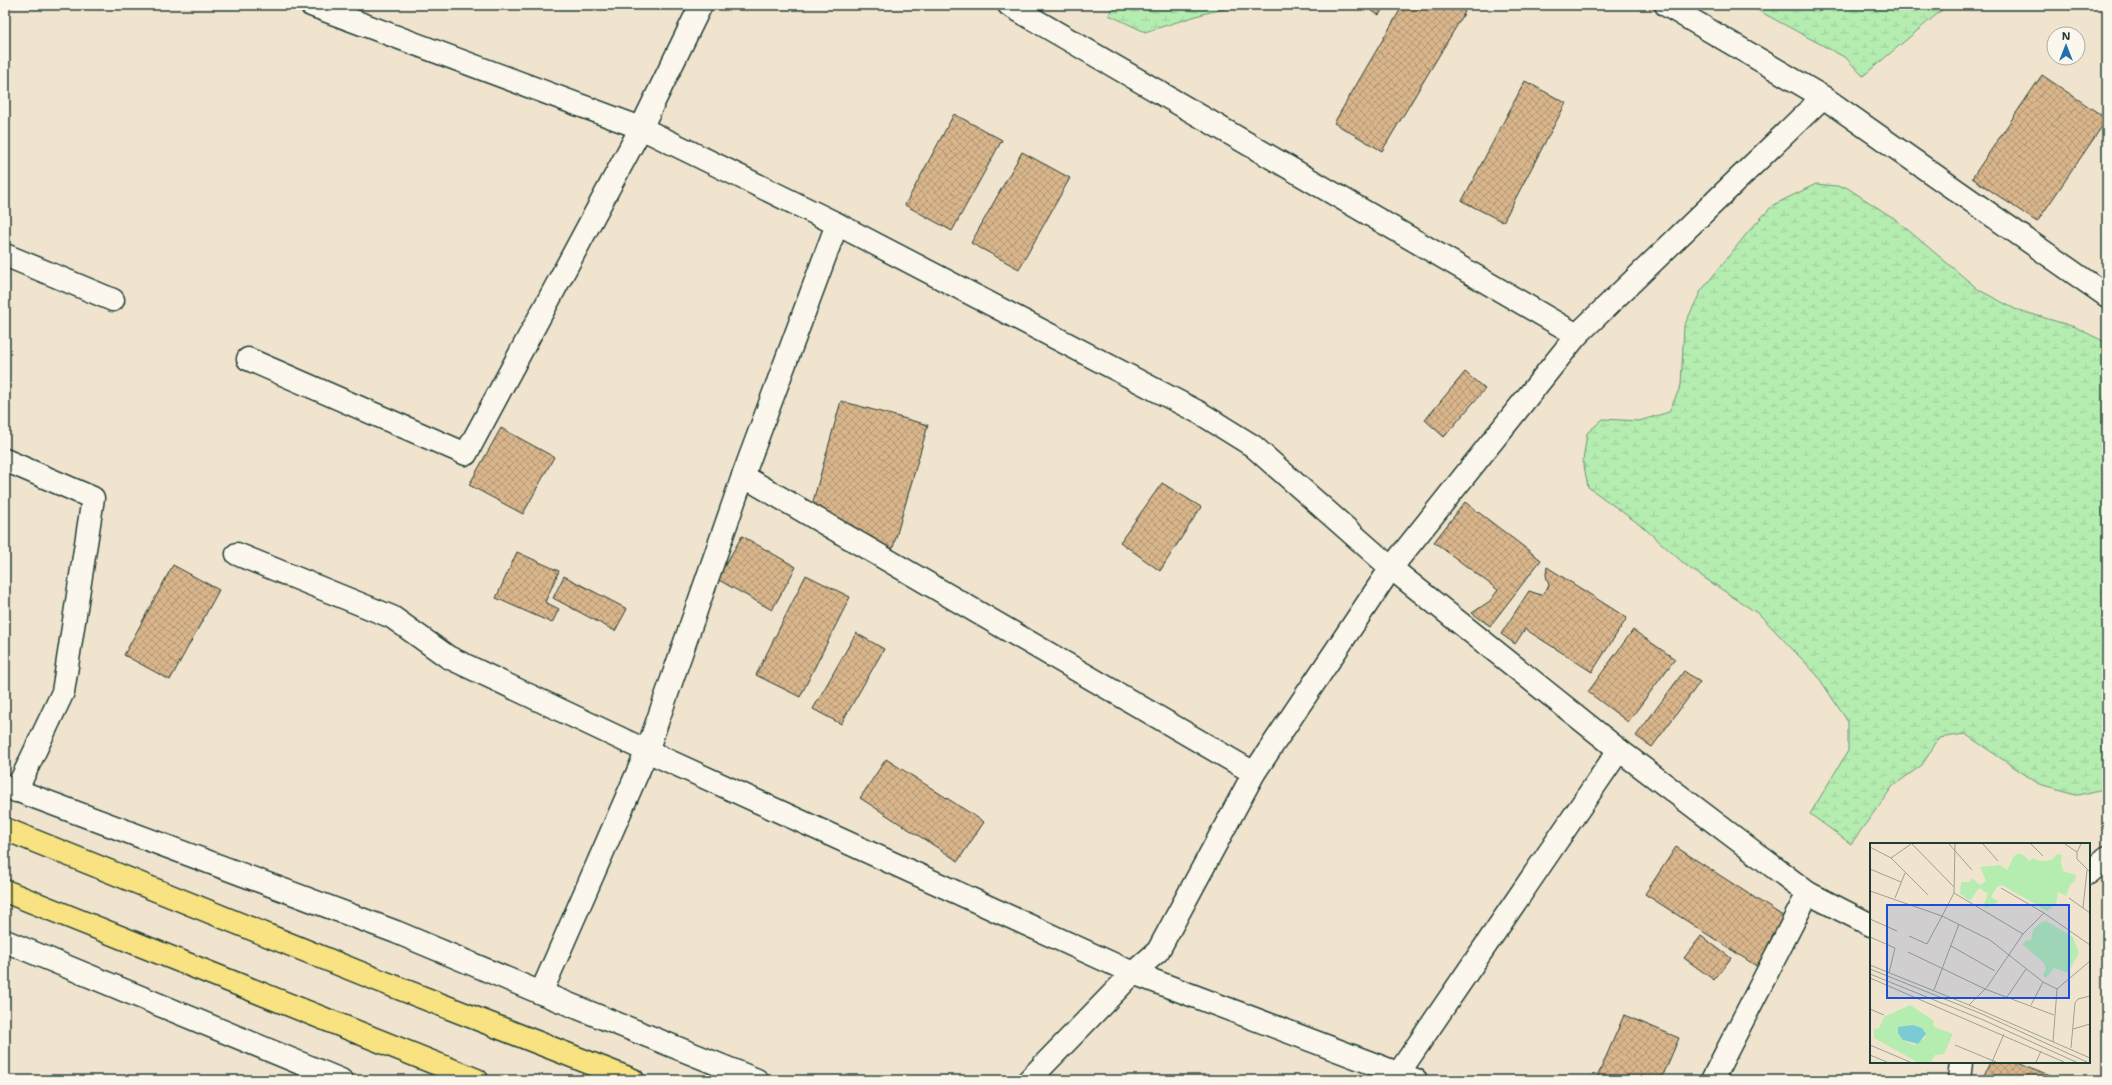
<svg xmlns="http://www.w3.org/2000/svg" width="2112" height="1085" font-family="'Shantell Sans',sans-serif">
  <defs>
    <pattern id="wetland-marsh" width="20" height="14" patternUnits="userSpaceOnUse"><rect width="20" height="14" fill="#b5edb1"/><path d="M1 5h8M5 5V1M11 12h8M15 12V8" fill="none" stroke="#9bcc99"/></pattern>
    <pattern id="building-cross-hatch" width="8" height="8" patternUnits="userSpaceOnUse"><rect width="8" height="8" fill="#dab68c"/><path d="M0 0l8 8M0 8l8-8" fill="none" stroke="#b09573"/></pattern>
  </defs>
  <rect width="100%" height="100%" fill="#f1e4cf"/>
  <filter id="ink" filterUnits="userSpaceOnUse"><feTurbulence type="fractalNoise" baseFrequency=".025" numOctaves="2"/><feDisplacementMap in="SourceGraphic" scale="8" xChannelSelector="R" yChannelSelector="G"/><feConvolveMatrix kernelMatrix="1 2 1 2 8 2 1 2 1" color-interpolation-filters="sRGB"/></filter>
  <g filter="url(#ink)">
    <g fill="url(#wetland-marsh)" stroke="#6a9572">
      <path d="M1114,5H1245L1206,13L1145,32L1109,15Z"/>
      <path d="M1748,5H1948L1863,76L1846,58Z"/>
      <path d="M1816,184L1846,187L1895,219L1979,290L2015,309L2075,327L2107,343V788L2079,795L2039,784L1965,734L1939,738L1922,765L1893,786L1851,844L1810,814L1848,751V722L1817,675L1760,615L1688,567L1643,527L1588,487L1583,461L1587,433L1603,419L1639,421L1669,412L1681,385L1684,326L1701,291L1748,232L1773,205Z"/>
    </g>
    <g fill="url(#building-cross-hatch)" stroke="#1f3d34">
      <path d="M1362,5H1385L1379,15Z"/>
      <path d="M1403,5H1454L1465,12L1382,151L1334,123Z"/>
      <path d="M1455,5H1464L1462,9Z"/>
      <path d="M2042,75L2107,119L2037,222L1972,178Z"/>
      <path d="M1525,81L1566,103L1503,222L1462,201Z"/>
      <path d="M954,114L1002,140L952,231L905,205Z"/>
      <path d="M1022,152L1070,178L1019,269L971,243Z"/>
      <path d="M1465,372L1485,389L1444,437L1425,420Z"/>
      <path d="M841,401L928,425L892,551L812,505Z"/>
      <path d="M501,428L554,457L523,514L469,485Z"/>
      <path d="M1162,483L1201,507L1160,571L1120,542Z"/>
      <path d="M1465,502L1541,560L1490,626L1472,613L1490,601L1498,590L1434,542Z"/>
      <path d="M742,536L796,567L772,610L717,579Z"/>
      <path d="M517,552L559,571L545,602L559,609L552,623L496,598Z"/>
      <path d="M173,565L219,590L170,680L124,655Z"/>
      <path d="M1547,567L1627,618L1592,672L1525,629L1515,644L1501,634L1529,591L1541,595L1549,586L1546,575Z"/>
      <path d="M806,575L850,597L800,697L756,675Z"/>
      <path d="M564,576L627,609L615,631L553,598Z"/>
      <path d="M1633,630L1675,659L1628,722L1588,692Z"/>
      <path d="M856,633L884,649L841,724L813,709Z"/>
      <path d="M1684,671L1700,682L1652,747L1636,736Z"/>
      <path d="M886,759L984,822L958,861L860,798Z"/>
      <path d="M1676,847L1786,918L1761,969L1645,894Z"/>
      <path d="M1701,936L1731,958L1714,980L1684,958Z"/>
      <path d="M1624,1015L1679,1038L1661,1080H1596Z"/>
      <path d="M1990,1062H2017L2063,1080H1982Z"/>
    </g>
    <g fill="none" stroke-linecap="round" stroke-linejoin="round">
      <g stroke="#1f3d34" stroke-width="25">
        <g id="street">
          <path d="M311,5L641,128L837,224L1200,413L1253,446L1391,568L1619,750L1808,893L1871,925"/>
          <path d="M1009,5L1577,335"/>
          <path d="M1666,5L1823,97L2107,296"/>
          <path d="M5,255L113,300"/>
          <path d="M248,359L466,454L641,128L701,5"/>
          <path d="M5,460L93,498L63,692L16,791"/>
          <path d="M743,476L1254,773"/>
          <path d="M237,554L392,617L448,657L647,751L1133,973L1416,1080"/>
          <path d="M5,786L396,932L541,993L757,1080"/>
          <path d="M2089,873L2107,857"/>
          <path d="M5,941L341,1080"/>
          <path d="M541,993L647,751L743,476L837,224"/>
          <path d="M1398,1074L1619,750"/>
          <path d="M1029,1080L1133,973L1158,951L1254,773L1391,568L1577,335L1823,97"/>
          <path d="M1712,1080L1808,893"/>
          <path d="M1959,1080L1961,1062"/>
        </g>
      </g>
      <g stroke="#1f3d34" stroke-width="25">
        <g id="highway">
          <path d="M5,829L378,980L633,1080"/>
          <path d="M5,891L477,1080"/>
        </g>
      </g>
      <use href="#street" stroke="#fbf7ec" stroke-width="22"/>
      <use href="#highway" stroke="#f8e281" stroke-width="22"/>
    </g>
  </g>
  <g transform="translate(1870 843)">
    <rect width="220" height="220" fill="#f1e4cf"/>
    <path d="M147,11H152L160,18L162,15L170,18L182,17L187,11L192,12L191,20L193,28L206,32L205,38L200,42L196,53L188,49L186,61L177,68L132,42L127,44L121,54L128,58L127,60L116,65L113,63L118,51L109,45L100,58L90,51L91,39H100L102,35L110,42L116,38L110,24L130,22L137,27L144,13ZM176,78L203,94L209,110L198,130L184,125L176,135L173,132L176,126L174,120L153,102L155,98L161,97L163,87L170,80ZM40,162L63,177L64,184L83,191L74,211L65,212L61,219H47L4,195V186L9,185L14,174ZM44,182L52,185L56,194L44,202L33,197L36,184Z" fill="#b5edb1" fill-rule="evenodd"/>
    <path d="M43,182L52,185L56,191L48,201L33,197L28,190V184Z" fill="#7acbd4"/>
    <path fill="none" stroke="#9da191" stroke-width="1" d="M42,1L84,44M79,1L102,27M113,1L128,18M161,1L173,13M195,1L207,9M211,1L207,9V16L220,29M0,4L21,15L58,52M21,15L41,1M0,26L31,39M131,45L174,70L220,102M0,48L72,73L120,97L173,139L187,146M84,50L153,91M25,55L35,30M199,55L220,70M213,65L217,27M0,76L27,88M39,93L57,101L72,73L84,50L85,1M0,94L25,105L19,130M81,103L125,128M38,109L115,146L184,172M0,122L99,162L220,215M0,126L112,171L217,219M0,131L111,176L206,219M0,135L194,219M64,147L89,81M137,154L156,126M99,162L117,144L153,91L174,70M161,162L173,139M0,166L14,172M203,186L220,181M183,199L187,146L220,118M0,202L40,219M85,202L126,219M201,205L205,160L208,156L220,153M0,212L17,219M122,219L134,191M166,219L171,208"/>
    <path fill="#1d4ed8" fill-opacity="0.15" stroke="#1d4ed8" stroke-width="2" d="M17,62H199V155H17Z"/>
    <rect width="220" height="220" fill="none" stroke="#1f3d34" stroke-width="2"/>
  </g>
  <rect width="2112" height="1085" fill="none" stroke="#fbf7ec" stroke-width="20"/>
  <rect x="10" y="10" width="2092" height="1065" fill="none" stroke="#1f3d34" stroke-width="1.5" filter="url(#ink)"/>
  <g transform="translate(2066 46)"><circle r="19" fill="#fbf7ec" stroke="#a3ada2"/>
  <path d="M0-3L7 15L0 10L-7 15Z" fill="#1f6fb2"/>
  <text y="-6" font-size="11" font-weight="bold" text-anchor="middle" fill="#1f3d34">N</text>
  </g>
</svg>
